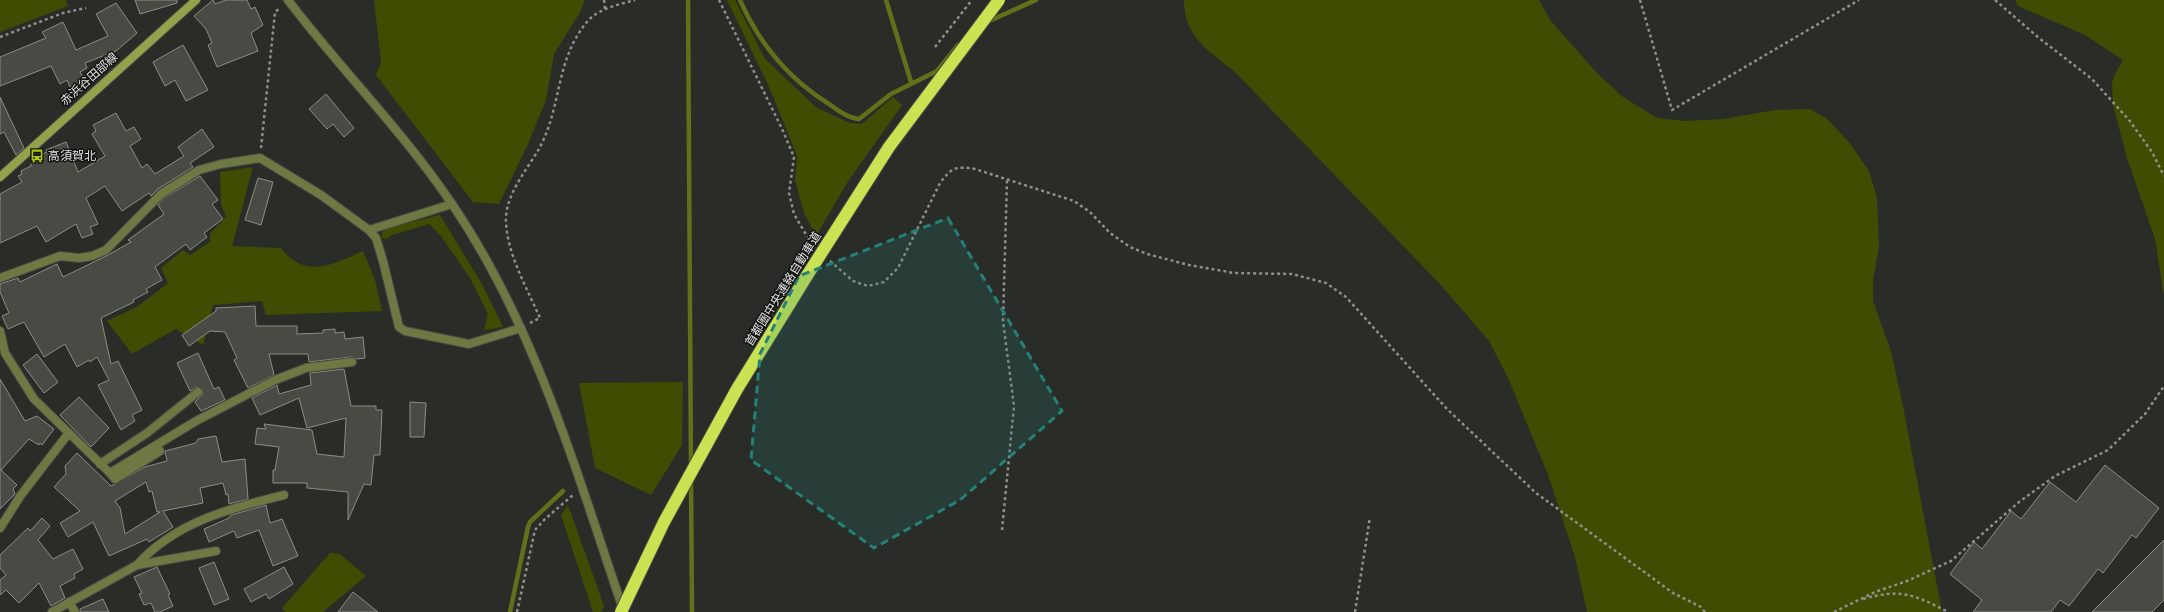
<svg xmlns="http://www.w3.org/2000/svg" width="2164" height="612" font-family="'Libre Baskerville','Noto Sans JP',serif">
  <rect width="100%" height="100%" fill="#2a2c27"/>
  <g fill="#414c03">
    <path d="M0,0H66L68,6L0,32Z"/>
    <path d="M374,0H585L579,14L554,54L546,100L528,144L499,204L473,202L376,75L381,62Z"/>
    <path d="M727,0H735L765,59L817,108L850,123L862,124L893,97L902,105L847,183L816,236L804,213L795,180L797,156L770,89Z"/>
    <path d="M1184,0H1539L1550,20L1598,74L1623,97L1657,118L1684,121L1724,119L1775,110L1810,109L1826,118L1849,142L1869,171L1877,198L1879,247L1873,281V301L1891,351L1903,406L1942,612H1587L1575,557L1547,472L1508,378L1489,341L1440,284L1235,72C1209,51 1184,37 1184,0Z"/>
    <path d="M2015,0H2164V297L2155,239L2127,158L2113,105L2112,83L2115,74L2123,60L2085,35L2018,6Z"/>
    <path d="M253,167L232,246L281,248C305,280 334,264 363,251L375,280L382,311L266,315L262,301L213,305L203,345L176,329L132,354L107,321L137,307L168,283L161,268L183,250L190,255L210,242V234L226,217L221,204L220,172Z"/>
    <path d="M440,215L483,286L503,327L484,330L488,314L470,278L441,236L429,224L392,235L387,239L381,238L383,229Z"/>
    <path d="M683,382L682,445L651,495L595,468L579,383Z"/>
    <path d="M568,505L604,606L601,612H593L561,515Z"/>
    <path d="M330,553L340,554L366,576L323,612H285L282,608Z"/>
  </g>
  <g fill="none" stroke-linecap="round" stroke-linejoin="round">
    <g stroke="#62701a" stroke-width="4.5">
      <path d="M688,0L691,466"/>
      <path d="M740,0C759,43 789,79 829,104C839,111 848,118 859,119L891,94L937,71L958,45"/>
      <path d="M886,0L911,82"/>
      <path d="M987,22L1036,0"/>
      <path d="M691,480L692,612"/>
      <path d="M510,612L528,527L530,522L563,491"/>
    </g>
  </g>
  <g fill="#484a44" stroke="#8b8d87" fill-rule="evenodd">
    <path d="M135,0H177V3L140,14Z"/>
    <path d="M213,0L215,4L226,0H247L251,9L255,7L263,25L251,33L258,51L217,67L208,45L212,43L206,29L194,16Z"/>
    <path d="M116,3L137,33L116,51L85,63L87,68L80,72L84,80L70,87L67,80L60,84L51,66L0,86V57L46,38L42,32L63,22L76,50L108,36L96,14Z"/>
    <path d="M183,45L208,90L186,101L175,80L165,86L153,62Z"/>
    <path d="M326,94L354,128L344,137L333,124L327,129L309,109Z"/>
    <path d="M0,97L24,148L16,155L4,132L0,134Z"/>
    <path d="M116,113L126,131L134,127L141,139L130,146L142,168L147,164L155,174L184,156L178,147L202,129L214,147L190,163L193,167L158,189L151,196L149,193L122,211L105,186L86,198L98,224L90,227L93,234L82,238L76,224L46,242L37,226L0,243V194L22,182L18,176L22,174L21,171L31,166V164L35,162L33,159L47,152L46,150L66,142L78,172L105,156L92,134L96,131L93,125Z"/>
    <path d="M200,176L218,200L212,204L223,219L204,233L207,237L190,250L186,244L155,267L162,280L146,289L148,292L133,300L134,302L101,318L111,364L118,361L142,410L132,415L135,421L121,430L98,385L109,380L97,357L90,362L89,360L77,367L65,344L44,357L24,322L8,329L2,316L9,313L0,292V284L18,278L20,282L57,264L63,277L108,255L131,242L128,240L164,214L158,205L164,198Z"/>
    <path d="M258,178L273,182L261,225L245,220Z"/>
    <path d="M255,306L256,326H297V334L323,333V330L335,329V333L344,332L345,339L363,337L365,358L356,359L351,357L309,362L308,354H269L274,375L248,388L234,360L237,358L225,332L210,331L189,346L182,335L216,311V308Z"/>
    <path d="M198,353L214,389L219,387L225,400L201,411L195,402L203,394L202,389L197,387L190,391L177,363Z"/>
    <path d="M37,354L58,382L44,393L23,365Z"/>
    <path d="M344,369L351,406H376V410H382L380,455H374L371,485L364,484L348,520V492L307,488V483H273V470H275L279,447L255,444L257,428L266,429L264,424L312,430L317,454L344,457L346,418L307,428L299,398L260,415L252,398L277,385L279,394L311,385L310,373Z"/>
    <path d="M0,379L25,421L37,416L54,429L42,445L40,443L39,445L29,439L1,470L17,485L13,489L15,494L0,509Z"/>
    <path d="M79,397L109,428L91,447L60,415Z"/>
    <path d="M410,402L426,403L424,437H410Z"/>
    <path d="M216,436L222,462L245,459L248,499L229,504L228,494L226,495L223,483L200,488L203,503L163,511L173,527L149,542L147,539L109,556L93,522L68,537L60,523L80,511L54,487L66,474L65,466L77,453L111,486L145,467L167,461L165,451L196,443L198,439ZM146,482L149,492L152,491L157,512H160L125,534L120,508L115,501Z"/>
    <path d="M2105,465L2159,508L2136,538L2132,535L2103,573L2098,569L2069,606L2060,600L2051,612H1973L1982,600L1950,574L1974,542L1982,549L2011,511L2021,519L2050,482L2076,502Z"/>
    <path d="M266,505L270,523L282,519L298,556L273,566L259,530L237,538L234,531L209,542L204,529L229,518L231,515Z"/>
    <path d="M42,518L50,526L38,540L53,559L73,549L83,569L74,574L75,578L60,586L65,598L51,606L39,583L19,603L6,590L0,595V580L6,575L0,568V555L28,528L30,531Z"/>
    <path d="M2164,540V600L2152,612H2092Z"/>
    <path d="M214,562L229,599L214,605L199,568Z"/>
    <path d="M157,567L170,594L168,595L173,606L160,612H155L151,603L144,605L139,594L142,593L134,577Z"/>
    <path d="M284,567L293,584L269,599L266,594L251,602L244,589Z"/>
    <path d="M353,592L378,612H338Z"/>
    <path d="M103,599L109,612H80V609Z"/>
  </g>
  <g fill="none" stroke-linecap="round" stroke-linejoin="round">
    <g stroke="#474945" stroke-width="10">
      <g id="service">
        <path d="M160,451L115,479L110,473L196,421L275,380L306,368L352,362"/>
        <path d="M100,464L147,433L198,392"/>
        <path d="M0,528L21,495L68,434"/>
        <path d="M69,602L75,612"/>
        <path d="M52,612L137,565C175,522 231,508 284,495"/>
      </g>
    </g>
    <g stroke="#474945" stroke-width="10">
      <g id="minor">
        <path d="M369,230L452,204"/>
        <path d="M0,278L60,256L79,258L92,256L106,250L161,194L199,170L221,164L260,158L321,195L369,230L376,238L383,261L399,327L405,331L469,344L521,328"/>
        <path d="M0,331L5,353L34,399L110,473"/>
        <path d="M137,565L216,551"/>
      </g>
    </g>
    <g stroke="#474945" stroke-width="10">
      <path id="tertiary" d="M288,0C341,70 403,131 452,204C535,326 576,471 623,609"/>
    </g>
    <g stroke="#474945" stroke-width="10">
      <path id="secondary" d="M0,177L196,0"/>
    </g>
    <g stroke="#8f908c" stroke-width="2.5" stroke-dasharray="3 3" stroke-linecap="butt">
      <path d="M604,0L605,9"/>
      <path d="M719,0L783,131L794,157L789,193L794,214L812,245"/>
      <path d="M1640,0L1672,110L1859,0"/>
      <path d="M1995,0L2039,38L2092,79L2129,120L2152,152L2164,176"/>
      <path d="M0,37L63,13L86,8"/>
      <path d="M935,47L972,0"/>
      <path d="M261,148L275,12L280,8"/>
      <path d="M830,261L853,281L868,286L884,282L898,268L940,183C952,167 956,166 975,169L1074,201L1090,212L1110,233L1130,247L1147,254L1189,265L1234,273L1292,274L1326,283L1346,297L1447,409L1536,493L1673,593L1701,607L1705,612"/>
      <path d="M530,323L540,318C527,288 508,256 506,223C504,196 527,170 540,147C562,105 555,62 586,23C598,8 618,5 635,0"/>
      <path d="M1002,530L1014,406L1003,321L1007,180"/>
      <path d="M1863,599C1901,588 1915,595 1948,612"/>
      <path d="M517,612L535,530L545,519L573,495"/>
      <path d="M1355,612L1370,517"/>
      <path d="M1834,612L1875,592L1907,581L1951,561L2019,502L2055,476L2108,450L2145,414L2164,386"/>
    </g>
    <use href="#service" stroke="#6d7843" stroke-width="8"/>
    <use href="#minor" stroke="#6d7843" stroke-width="8"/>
    <use href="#tertiary" stroke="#6d7843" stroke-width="8"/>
    <use href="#secondary" stroke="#93a34c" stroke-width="8"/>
    <g stroke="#474945" stroke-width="14" stroke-linecap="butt">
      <path id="motorway-bridge" d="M621,612L664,522L737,389L808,274L889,147L999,0"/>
    </g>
    <use href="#motorway-bridge" stroke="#cae353" stroke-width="12"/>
  </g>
  <path fill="#248179" fill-opacity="0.2" stroke="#248179" stroke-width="3" stroke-dasharray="8 5" stroke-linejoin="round" d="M948,218L1062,411L960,500L874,548L751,460L760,354L799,276Z"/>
  <defs>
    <g id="bus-bare" transform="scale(1.08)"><path d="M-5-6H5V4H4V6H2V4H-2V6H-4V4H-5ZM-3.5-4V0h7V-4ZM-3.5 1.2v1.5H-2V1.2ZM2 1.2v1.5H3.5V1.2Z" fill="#adc60f" stroke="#131412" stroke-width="2.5" paint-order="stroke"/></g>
  </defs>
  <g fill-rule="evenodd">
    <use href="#bus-bare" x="37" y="156"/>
  </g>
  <g text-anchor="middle" stroke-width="3" stroke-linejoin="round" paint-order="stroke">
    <g font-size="12" fill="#e2e3e0" stroke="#131412">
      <text transform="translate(89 79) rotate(-42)" y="4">赤浜谷田部線</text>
      <text transform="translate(783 289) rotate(-58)" y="4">首都圏中央連絡自動車道</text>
    </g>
    <g font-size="12" fill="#e2e3e0" stroke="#131412" text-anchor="start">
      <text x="48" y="160">高須賀北</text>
    </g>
  </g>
</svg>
